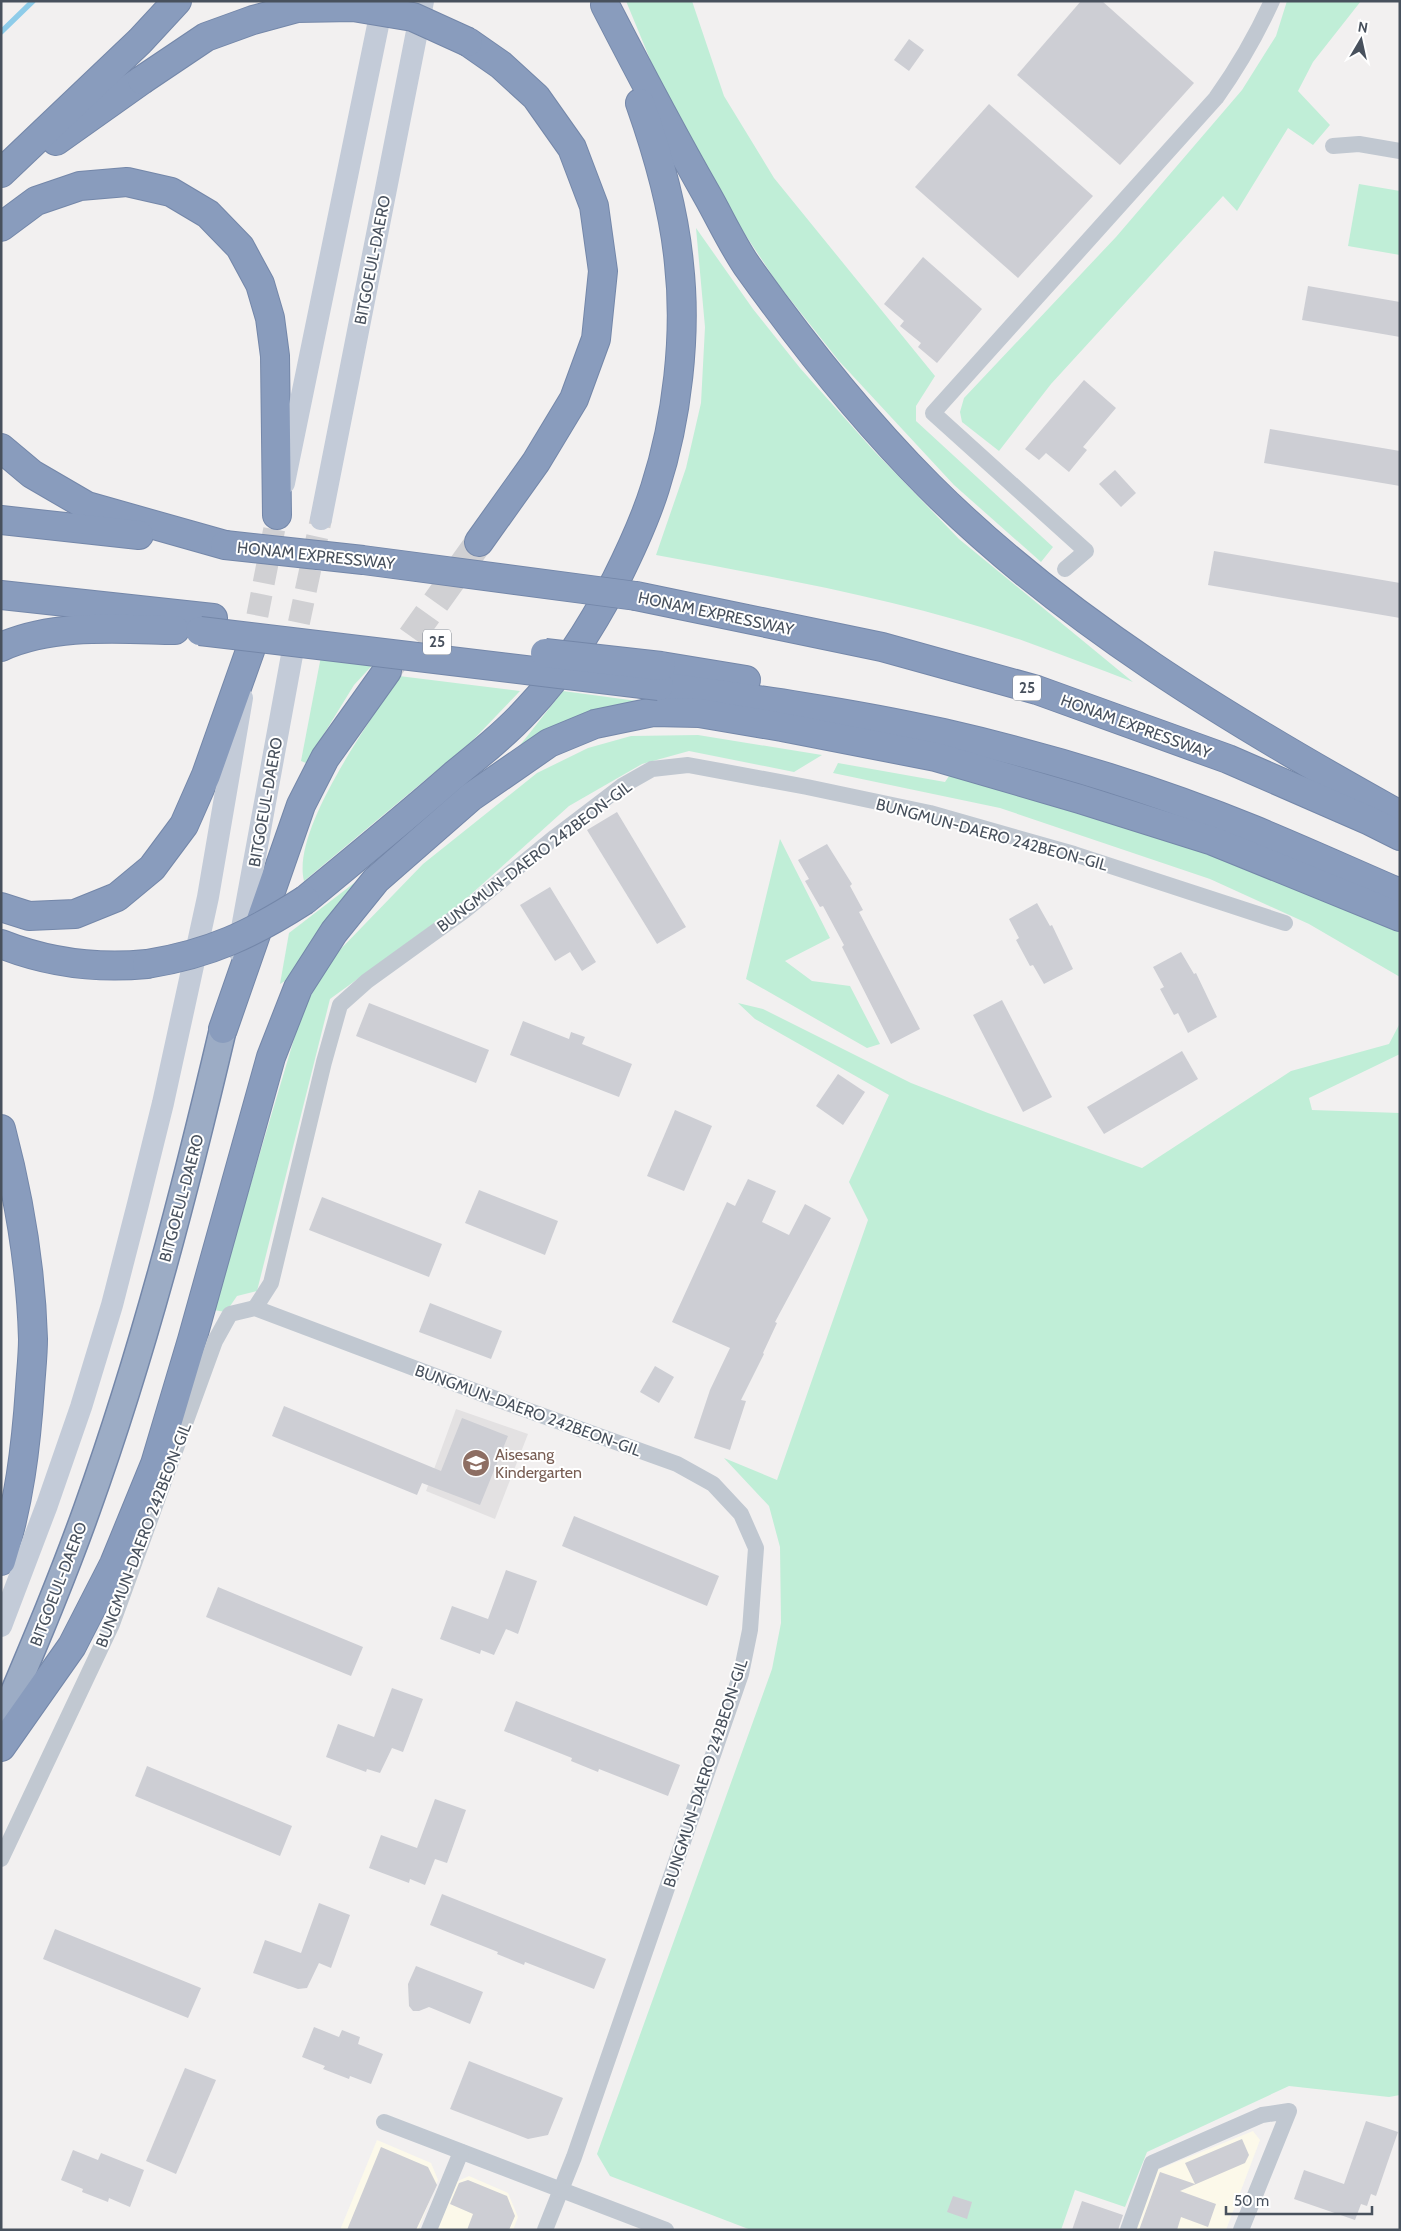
<svg xmlns="http://www.w3.org/2000/svg" width="1401" height="2231" font-family="Cabin,sans-serif">
  <rect width="100%" height="100%" fill="#f2f0f0"/>
  <g fill="#fcf9ea">
    <path d="M1253,2131L1260,2140L1226,2230H1136L1157,2170Z"/>
    <path d="M377,2140L431,2163L438,2180L418,2230H340Z"/>
    <path d="M469,2176L508,2193L518,2217L513,2230H435L454,2183Z"/>
  </g>
  <path fill="#e3e1e2" d="M456,1409L528,1434L495,1519L426,1491Z"/>
  <g fill="#c0eed7">
    <path d="M626,1H692L724,96L774,178L935,376L916,406V421L1053,547L1041,562L954,485L839,361L778,284L725,204L664,93Z"/>
    <path d="M1287,1H1361L1313,62L1298,91L1330,125L1313,145L1288,128L1237,211L1223,196L1051,384L999,451L962,422L960,412L964,398L1116,237L1242,90L1276,36Z"/>
    <path d="M1359,184L1400,191V255L1348,246Z"/>
    <path d="M696,228L753,309L800,368L874,451L959,539L1133,682C1097,668 1060,654 1024,641C905,600 778,578 656,555L686,468L701,403L705,327Z"/>
    <path d="M322,651L379,658L354,685L306,763L301,761Z"/>
    <path d="M399,676L520,691L472,741L304,881C291,829 371,721 399,676Z"/>
    <path d="M563,691L652,703L517,749Z"/>
    <path d="M698,735L822,755L794,772L689,751L642,764L569,806L458,906L330,999L257,1291L237,1296L226,1312L213,1310L303,1009L333,957L423,864L537,773L588,748L631,736Z"/>
    <path d="M838,763L945,782L951,773L1213,851L1400,927V977L1309,924L1210,879L1000,808L833,773Z"/>
    <path d="M780,839L830,938L785,961L812,981L850,986L880,1044L867,1048L746,979Z"/>
    <path d="M362,877L295,975L280,984L289,933Z"/>
    <path d="M738,1003L763,1009L911,1083L988,1113L1142,1168L1291,1071L1389,1044L1400,1023V1054L1309,1098L1312,1110L1400,1113V2095L1389,2097L1289,2086L1147,2152L1125,2207L1075,2190L1061,2230H751L610,2176L597,2154L772,1669L781,1623L780,1547L769,1506L724,1458L777,1480L868,1220L849,1182L889,1095L755,1019Z"/>
  </g>
  <g fill="none" stroke-linecap="round" stroke-linejoin="round">
    <path stroke="#8ecce9" stroke-width="5.5" d="M1,32L33,1"/>
  </g>
  <g fill="#cdced4">
    <path d="M1081,1H1102L1194,83L1120,165L1017,75Z"/>
    <path d="M909,39L924,50L909,71L894,60Z"/>
    <path d="M989,104L1093,196L1018,278L915,187Z"/>
    <path d="M923,257L982,309L937,363L918,347L921,343L900,326L904,321L884,304Z"/>
    <path d="M1308,286L1400,302V337L1302,320Z"/>
    <path d="M1084,380L1116,408L1083,447L1087,450L1069,472L1046,453L1039,460L1025,449Z"/>
    <path d="M1270,429L1400,451V486L1264,463Z"/>
    <path d="M1115,470L1136,493L1121,507L1099,484Z"/>
    <path d="M1214,551L1400,583V618L1208,585Z"/>
    <path d="M617,812L686,927L657,944L587,830Z"/>
    <path d="M827,844L852,884L850,886L863,910L859,912L920,1029L891,1044L842,947L844,945L823,906L820,907L805,881L809,879L798,860Z"/>
    <path d="M550,887L596,962L582,971L570,952L555,961L520,905Z"/>
    <path d="M1037,903L1050,926L1052,925L1073,969L1044,984L1033,965L1030,966L1016,940L1019,938L1009,919Z"/>
    <path d="M1181,952L1194,974L1196,973L1217,1017L1188,1033L1178,1013L1174,1015L1160,989L1164,987L1153,967Z"/>
    <path d="M1002,1000L1052,1097L1023,1112L973,1015Z"/>
    <path d="M369,1003L489,1050L476,1083L356,1036Z"/>
    <path d="M523,1021L569,1039L571,1032L585,1037L582,1044L632,1064L619,1097L510,1055Z"/>
    <path d="M1182,1051L1198,1079L1104,1134L1087,1107Z"/>
    <path d="M838,1074L865,1092L843,1125L816,1106Z"/>
    <path d="M675,1110L712,1126L684,1191L647,1176Z"/>
    <path d="M748,1179L776,1191L762,1222L789,1235L805,1204L831,1218L775,1322L777,1323L763,1353L764,1354L741,1400L746,1401L730,1450L694,1438L710,1390L730,1348L672,1322L727,1202L735,1206Z"/>
    <path d="M479,1190L558,1221L545,1255L465,1223Z"/>
    <path d="M322,1197L442,1244L429,1277L309,1230Z"/>
    <path d="M430,1303L502,1331L491,1359L419,1332Z"/>
    <path d="M655,1366L674,1377L659,1403L640,1392Z"/>
    <path d="M284,1406L441,1471L462,1418L508,1436L480,1505L422,1483L417,1495L272,1436Z"/>
    <path d="M574,1516L719,1576L707,1606L562,1546Z"/>
    <path d="M506,1570L537,1581L518,1634L506,1629L494,1655L481,1650L480,1654L440,1639L452,1606L488,1619Z"/>
    <path d="M218,1587L363,1647L351,1676L206,1617Z"/>
    <path d="M392,1688L423,1699L403,1752L392,1748L380,1773L367,1769L366,1772L326,1757L338,1724L374,1737Z"/>
    <path d="M516,1701L680,1765L668,1796L599,1769L598,1772L571,1761L572,1758L504,1731Z"/>
    <path d="M147,1766L292,1826L280,1856L135,1796Z"/>
    <path d="M435,1799L466,1810L447,1863L435,1859L425,1885L410,1879L409,1883L369,1868L381,1835L417,1848Z"/>
    <path d="M442,1894L606,1959L594,1989L525,1962L524,1965L497,1954L498,1952L430,1925Z"/>
    <path d="M319,1903L350,1915L331,1968L319,1963L307,1988L298,1989L253,1973L265,1940L301,1953Z"/>
    <path d="M55,1929L201,1988L188,2018L43,1959Z"/>
    <path d="M416,1966L483,1992L470,2024L429,2007L419,2011H413L409,2006L408,1984Z"/>
    <path d="M314,2027L339,2037L342,2030L360,2037L358,2044L383,2054L371,2084L350,2076L349,2079L323,2069L325,2066L302,2057Z"/>
    <path d="M469,2061L563,2098L548,2135L528,2139L450,2109Z"/>
    <path d="M185,2068L216,2080L176,2174L146,2161Z"/>
    <path d="M1366,2121L1398,2132L1376,2196L1371,2194L1367,2206L1361,2204L1355,2220L1294,2199L1304,2170L1344,2184Z"/>
    <path d="M1242,2139L1249,2155L1245,2163L1180,2191L1216,2204L1208,2227L1181,2217L1177,2230H1139L1160,2172L1195,2184L1185,2163Z"/>
    <path d="M381,2147L428,2167L437,2185L416,2230H347Z"/>
    <path d="M73,2150L98,2160L101,2153L144,2170L130,2207L109,2198L108,2202L82,2192L83,2189L61,2180Z"/>
    <path d="M468,2180L507,2196L515,2216L509,2230H467L473,2214L450,2204L459,2183Z"/>
    <path d="M953,2196L972,2202L967,2219L947,2212Z"/>
    <path d="M1082,2201L1123,2215L1118,2230H1072Z"/>
  </g>
  <g fill="none" stroke-linecap="round" stroke-linejoin="round">
    <g stroke="#d0d0d3" stroke-width="22" stroke-dasharray="22 11" stroke-linecap="butt">
      <path d="M251,648L277,515"/>
      <path d="M292,655L321,519"/>
    </g>
    <path stroke="#d0d0d3" stroke-width="28" stroke-dasharray="28 14" stroke-linecap="butt" d="M387,671L479,542"/>
    <g stroke="#7487a9" stroke-width="29">
      <path id="trunk" d="M1,1723C31,1652 61,1582 87,1509C143,1353 185,1191 223,1029"/>
    </g>
    <g stroke="#7487a9" stroke-width="30">
      <g id="motorway">
        <path d="M605,5C638,69 671,132 707,195C720,218 732,244 747,266C802,343 862,419 929,486C1064,621 1234,723 1400,815"/>
        <path d="M468,42L501,65L536,97L572,148L594,206L603,271L596,339L574,399L536,462L479,542"/>
        <path d="M56,141L142,80"/>
        <path d="M1,173L140,41L177,1"/>
        <path d="M1,227L36,201L80,186L127,182L171,192L208,214L240,247L260,284L270,318L275,356L277,515"/>
        <path d="M1,448L32,474L87,506L225,545"/>
        <path d="M1,520L139,535"/>
        <path d="M1,595L213,618"/>
        <path d="M636,596L882,647L1037,690L1228,759L1370,821L1400,836"/>
        <path d="M1,647C54,623 119,629 175,630"/>
        <path d="M661,666L746,680"/>
        <path d="M659,686C754,699 849,712 943,733C1048,757 1154,789 1254,830C1303,850 1351,872 1400,893"/>
        <path d="M305,900C355,859 405,818 454,775C480,754 506,733 528,709C564,671 592,626 616,580C631,550 645,520 655,488C677,420 687,335 679,264C674,209 658,154 640,103"/>
        <path d="M1,907L29,916L75,914L117,897L152,868L184,825L206,775L251,648"/>
        <path d="M1,944C49,963 96,969 147,964"/>
        <path d="M223,1029L301,805L325,758L387,671"/>
        <path d="M1,1129C19,1197 31,1268 33,1339C33,1355 31,1372 30,1388C26,1447 19,1504 1,1561"/>
        <path d="M1,1747L72,1646L114,1564L155,1464L192,1340L271,1057L298,988L334,932L376,880L471,797L549,743L595,724L653,712L699,713L782,727L936,757L1080,799L1213,841L1400,917"/>
      </g>
    </g>
    <g stroke="#c1c8d1" stroke-width="16">
      <path d="M1333,146L1359,144L1400,151"/>
      <path d="M1065,569L1086,551L933,413L1216,98C1238,67 1256,36 1272,1"/>
      <path d="M255,1308L271,1283L324,1062L340,1005L367,981L464,911L555,837L622,786L652,769L688,765L807,787L930,813L1074,854L1285,923"/>
      <path d="M1,1859L112,1624L215,1341L230,1314L255,1308L488,1396L677,1464L713,1484L741,1514L756,1548L750,1630L741,1674L574,2157L545,2230"/>
      <path d="M384,2122L666,2230"/>
      <path d="M429,2230L461,2152"/>
      <path d="M1128,2230L1152,2163L1262,2115L1289,2111L1241,2230"/>
    </g>
    <g stroke="#c3cbd8" stroke-width="22">
      <path d="M284,483L383,1"/>
      <path d="M321,519L423,1"/>
      <path d="M238,950L292,655"/>
      <path d="M1,1626L47,1505L81,1407L112,1305L138,1204L163,1103L208,897L242,698"/>
    </g>
    <use href="#trunk" stroke="#9cacc5" stroke-width="26"/>
    <use href="#motorway" stroke="#899cbd" stroke-width="28"/>
    <g stroke="#7487a9" stroke-width="30" stroke-linecap="butt">
      <g id="motorway-bridge">
        <path d="M142,80L206,37L253,20L297,8L353,7L413,17L468,42"/>
        <path d="M225,545L363,560L636,596"/>
        <path d="M200,631L659,686"/>
        <path d="M545,653L661,666"/>
        <path d="M147,964C210,954 252,934 305,900"/>
      </g>
    </g>
    <use href="#motorway-bridge" stroke="#899cbd" stroke-width="28"/>
  </g>
  <defs>
    <g id="school-disc" transform="scale(1.4375)"><circle r="9.5" fill="#8d6e63" stroke="#fff"/><path d="M0-5L7-2L0 1L-7-2ZM-4 1L0 2.5L4 1V4Q0 6-4 4Z" fill="#fff"/></g>
  </defs>
  <g fill-rule="evenodd">
    <use href="#school-disc" x="476" y="1463"/>
  </g>
  <g text-anchor="middle" stroke-width="4" stroke-linejoin="round" paint-order="stroke">
    <g fill="#fff" stroke="#7f858e" stroke-width="1">
      <rect x="423" y="629.5" width="28" height="25" rx="4"/>
      <rect x="1013" y="675.5" width="28" height="25" rx="4"/>
    </g>
    <g font-size="15" font-weight="bold" fill="#48515d">
      <text x="437" y="647">25</text>
      <text x="1027" y="693">25</text>
    </g>
    <g font-size="16" fill="#48515d" stroke="#fff">
      <text transform="translate(372 260) rotate(-79)" y="6">BITGOEUL-DAERO</text>
      <text transform="translate(316 555) rotate(6)" y="6">HONAM EXPRESSWAY</text>
      <text transform="translate(716 613) rotate(12)" y="6">HONAM EXPRESSWAY</text>
      <text transform="translate(1136 726) rotate(20)" y="6">HONAM EXPRESSWAY</text>
      <text transform="translate(265 802) rotate(-80)" y="6">BITGOEUL-DAERO</text>
      <text transform="translate(992 834) rotate(15)" y="6">BUNGMUN-DAERO 242BEON-GIL</text>
      <text transform="translate(534 856) rotate(-37)" y="6">BUNGMUN-DAERO 242BEON-GIL</text>
      <text transform="translate(181 1198) rotate(-75)" y="6">BITGOEUL-DAERO</text>
      <text transform="translate(528 1410) rotate(20)" y="6">BUNGMUN-DAERO 242BEON-GIL</text>
      <text transform="translate(143 1535) rotate(-69)" y="6">BUNGMUN-DAERO 242BEON-GIL</text>
      <text transform="translate(58 1584) rotate(-69)" y="6">BITGOEUL-DAERO</text>
      <text transform="translate(705 1773) rotate(-72)" y="6">BUNGMUN-DAERO 242BEON-GIL</text>
    </g>
    <g font-size="16" fill="#785e54" stroke="#fff" text-anchor="start">
      <text x="495" y="1460">Aisesang<tspan x="495" dy="18">Kindergarten</tspan></text>
    </g>
  </g>
  <rect width="1401" height="2231" fill="none" stroke="#48515d" stroke-width="5"/>
  <g transform="translate(1361 40) rotate(9)" stroke="#ffffff" stroke-width="4" paint-order="stroke">
  <path d="M0-4L9 19L0 12L-9 19Z" fill="#48515d"/>
  <text y="-8" font-size="14" font-weight="bold" text-anchor="middle" fill="#48515d">N</text>
  </g>
  <path d="M1226 2206v8h146v-8" fill="none" stroke="#48515d" stroke-width="2.5"/>
  <text x="1234" y="2206" font-size="15" fill="#48515d" stroke="#ffffff" stroke-width="4" paint-order="stroke">50 m</text>
</svg>
